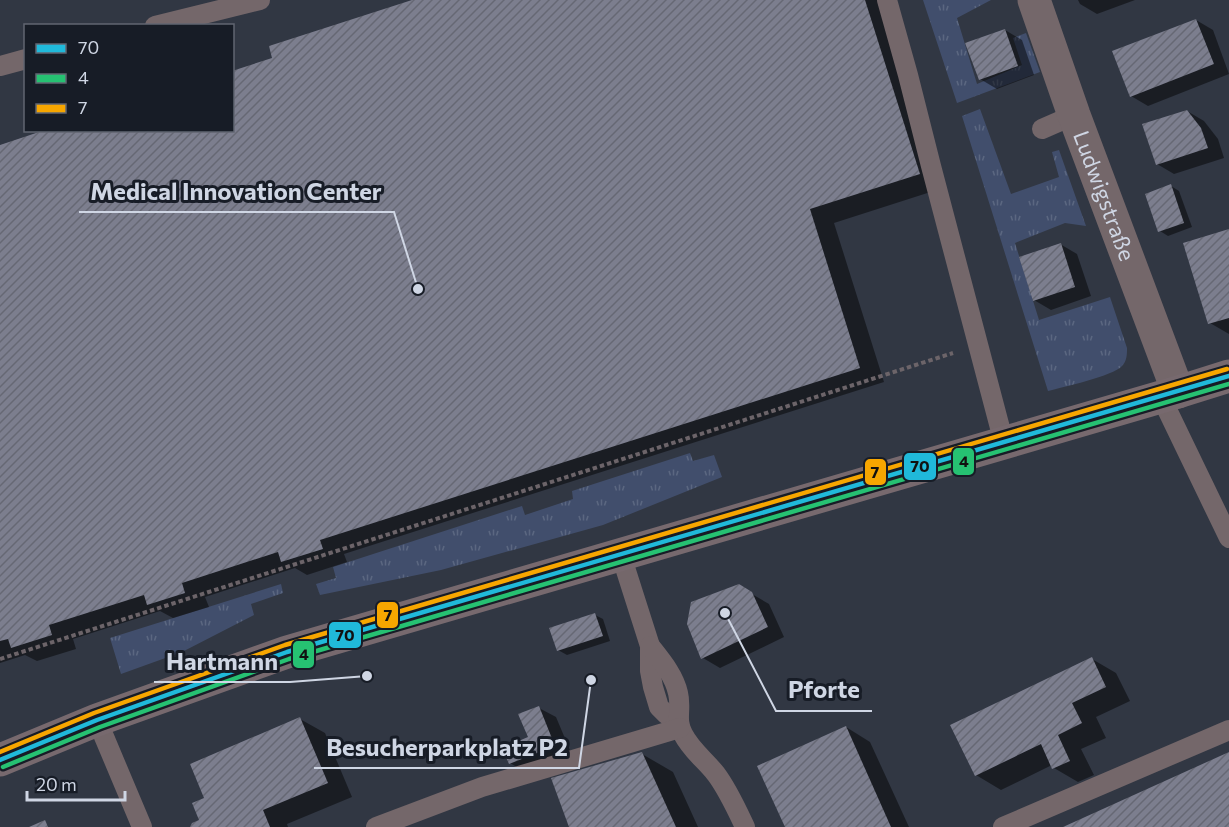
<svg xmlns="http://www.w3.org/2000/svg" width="1229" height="827" font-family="Commissioner,sans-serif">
  <defs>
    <pattern id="grass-tufts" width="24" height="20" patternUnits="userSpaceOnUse" patternTransform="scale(1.5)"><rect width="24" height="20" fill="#414e6c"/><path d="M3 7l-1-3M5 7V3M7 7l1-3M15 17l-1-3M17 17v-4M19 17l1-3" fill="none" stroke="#5b6781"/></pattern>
    <pattern id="building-hatch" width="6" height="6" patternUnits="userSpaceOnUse" patternTransform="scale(1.5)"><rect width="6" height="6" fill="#7c7e8e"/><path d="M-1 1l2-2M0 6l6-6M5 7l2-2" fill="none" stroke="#666874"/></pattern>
  </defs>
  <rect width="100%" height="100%" fill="#313743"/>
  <g fill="url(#grass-tufts)">
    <path d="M923,0H991L957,18L977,84L1022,65L1013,38L1026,33L1040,72L957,103Z"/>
    <path d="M980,109L1011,194L1059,177L1052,152L1059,150L1086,226L1065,223L1015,243L1039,320L1110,297L1127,348C1127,354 1127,361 1122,366C1113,376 1063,387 1048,391L962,116Z"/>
    <path d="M690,453L693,461L714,455L722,477L603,525L441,570L320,595L316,584L336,578L333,567L522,506L525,515L573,499L572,491Z"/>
    <path d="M281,584L283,593L251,604L254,615L182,652L121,674L110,638Z"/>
  </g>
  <g fill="#0007">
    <path d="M417,0H884L943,188L834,223L884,382L344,554L347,562L307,575L295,568L205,597L209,607L173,618L160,611L73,639L76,649L37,661L25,655L0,663V146L232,130L274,59Z"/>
    <path d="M1078,0H1135L1097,14L1080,4Z"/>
    <path d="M1196,20L1213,30L1229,74L1148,106L1131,96Z"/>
    <path d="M1005,30L1022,40L1034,75L997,89L980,79Z"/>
    <path d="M1187,111L1204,121L1218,139L1224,158L1174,174L1157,164Z"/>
    <path d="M1171,186L1179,191L1192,227L1168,236L1160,231Z"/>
    <path d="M1229,230V334L1210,323Z"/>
    <path d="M1060,244L1077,254L1091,296L1051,310L1034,300Z"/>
    <path d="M738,586L769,604L784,637L720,668L703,658Z"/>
    <path d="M595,615L603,619L610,641L567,655L558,650Z"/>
    <path d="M1092,659L1116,673L1130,701L1096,717L1106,738L1081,749L1094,775L1078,782L1054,768L1052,765L1001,790L976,775Z"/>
    <path d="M539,708L556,717L572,755L527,773L510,763L530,738Z"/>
    <path d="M300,719L325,733L352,797L287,824L288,827H191L201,821L206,799Z"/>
    <path d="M846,727L870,742L909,827H787Z"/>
    <path d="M642,754L673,772L698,827H571Z"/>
  </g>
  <g fill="url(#building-hatch)">
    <path d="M412,0H865L920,174L810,209L860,368L320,540L323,549L281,562L278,552L182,583L185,593L147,605L144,595L49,625L52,635L11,648L8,639L0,641V145L45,130H232V71L272,58L269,46Z"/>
    <path d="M1196,19L1214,64L1130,97L1112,51Z"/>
    <path d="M1005,29L1018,66L979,80L965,43Z"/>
    <path d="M1187,110L1201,128L1208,148L1156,165L1142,124Z"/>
    <path d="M1171,184L1184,223L1158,232L1145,194Z"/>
    <path d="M1229,229V318L1208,324L1183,243Z"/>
    <path d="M1061,243L1075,287L1033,301L1019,257Z"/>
    <path d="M739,584L752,592L768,627L701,659L687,624L691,602Z"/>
    <path d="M595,613L603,636L557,651L549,628Z"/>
    <path d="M1092,657L1106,687L1072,703L1082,723L1058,735L1070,761L1052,769L1041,744L975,776L950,725Z"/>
    <path d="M539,706L555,746L509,764L502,748L528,737L518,714Z"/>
    <path d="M300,717L328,783L263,810L270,827H190L192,823L199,820L192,803L204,798L190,764Z"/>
    <path d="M846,726L891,827H785L757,766Z"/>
    <path d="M642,752L676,827H569L551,778Z"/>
    <path d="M1229,752V827H1063Z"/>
    <path d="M45,820L48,827H29Z"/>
  </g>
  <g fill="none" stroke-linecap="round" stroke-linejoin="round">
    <path stroke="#6c6469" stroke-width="4" stroke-dasharray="4.5 3" stroke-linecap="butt" d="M0,659L953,353"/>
    <g stroke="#74676a" stroke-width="20">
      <path d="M887,0L908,75L931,166L1004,443"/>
      <path d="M155,26L260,0"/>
      <path d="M0,66L26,59"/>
      <path d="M1042,129L1074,115"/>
      <path d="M1161,397L1229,538"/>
      <path d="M621,555L650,646V671L653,687L659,707L666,714L678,723"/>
      <path d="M650,646C661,660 674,675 678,693C682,709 675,719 683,734C691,750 705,760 716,774C728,790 736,808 745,827"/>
      <path d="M97,720L142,827"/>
      <path d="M376,827L482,787L680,728"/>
      <path d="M1003,827L1229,730"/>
    </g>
    <path stroke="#74676a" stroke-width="33" id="s1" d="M1034,0L1074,115L1178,392"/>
    <path stroke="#77696e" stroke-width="33" d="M0,760L97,720L287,652L1178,392L1229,376"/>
    <g stroke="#171c26" stroke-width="9">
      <path id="bus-1" d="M0,760L97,720L287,652L1229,376"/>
    </g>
    <g stroke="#171c26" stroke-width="9">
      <path id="bus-2" d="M3,767L100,727L289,659L1229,384"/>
    </g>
    <g stroke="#171c26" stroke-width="9">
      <path id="bus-3" d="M0,752L94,713L285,645L1227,369"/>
    </g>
    <use href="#bus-1" stroke="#20b9da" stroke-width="4.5"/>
    <use href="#bus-2" stroke="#26c172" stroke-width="4.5"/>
    <use href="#bus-3" stroke="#f7a600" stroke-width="4.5"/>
  </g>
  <g text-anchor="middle" stroke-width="6" stroke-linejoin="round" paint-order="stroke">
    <g font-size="22" fill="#cfd6e4" stroke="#171c26">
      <text dy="8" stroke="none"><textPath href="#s1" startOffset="208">Ludwigstraße</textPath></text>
    </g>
  </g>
  <path fill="none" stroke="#cfd6e4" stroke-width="2" d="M418 289L394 212H79M367 676L290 682H154M725 613L776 711H872M591 680L579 768H314"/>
  <g fill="#cfd6e4" stroke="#171c26" stroke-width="2">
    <circle cx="418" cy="289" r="6"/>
    <circle cx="367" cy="676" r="6"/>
    <circle cx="725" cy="613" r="6"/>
    <circle cx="591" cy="680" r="6"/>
  </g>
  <g font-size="24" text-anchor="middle" font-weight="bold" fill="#cfd6e4" stroke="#171c26" stroke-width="6" stroke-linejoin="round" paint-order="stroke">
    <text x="236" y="200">Medical Innovation Center</text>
    <text x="222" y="670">Hartmann</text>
    <text x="824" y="698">Pforte</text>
    <text x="447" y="756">Besucherparkplatz P2</text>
  </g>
  <g stroke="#171c26" stroke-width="2">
    <rect x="952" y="447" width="23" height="29" rx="6" fill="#26c172"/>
    <rect x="903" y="452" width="34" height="29" rx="6" fill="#20b9da"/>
    <rect x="864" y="458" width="23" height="28" rx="6" fill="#f7a600"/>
    <rect x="376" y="601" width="23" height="28" rx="6" fill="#f7a600"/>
    <rect x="328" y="621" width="34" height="28" rx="6" fill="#20b9da"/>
    <rect x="292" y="640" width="23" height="29" rx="6" fill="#26c172"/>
  </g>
  <g font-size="16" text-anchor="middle" font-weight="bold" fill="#111">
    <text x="964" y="467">4</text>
    <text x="920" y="472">70</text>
    <text x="875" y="478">7</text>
    <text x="388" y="621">7</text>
    <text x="345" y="641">70</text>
    <text x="304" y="660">4</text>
  </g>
  <rect x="24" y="24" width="210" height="108" fill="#171c26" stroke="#616672" stroke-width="1.5"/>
  <rect x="36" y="44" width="30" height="9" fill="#20b9da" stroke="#616672" stroke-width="1.5"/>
  <text x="78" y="54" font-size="18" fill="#cfd6e4">70</text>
  <rect x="36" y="74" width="30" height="9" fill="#26c172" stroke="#616672" stroke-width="1.5"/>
  <text x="78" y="84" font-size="18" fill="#cfd6e4">4</text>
  <rect x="36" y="104" width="30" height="9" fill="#f7a600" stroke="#616672" stroke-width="1.5"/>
  <text x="78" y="114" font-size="18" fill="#cfd6e4">7</text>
  <path d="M27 791v9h98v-9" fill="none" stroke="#cfd6e4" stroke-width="3"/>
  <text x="36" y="791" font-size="18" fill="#cfd6e4" stroke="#171c26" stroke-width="4.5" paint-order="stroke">20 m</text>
</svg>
